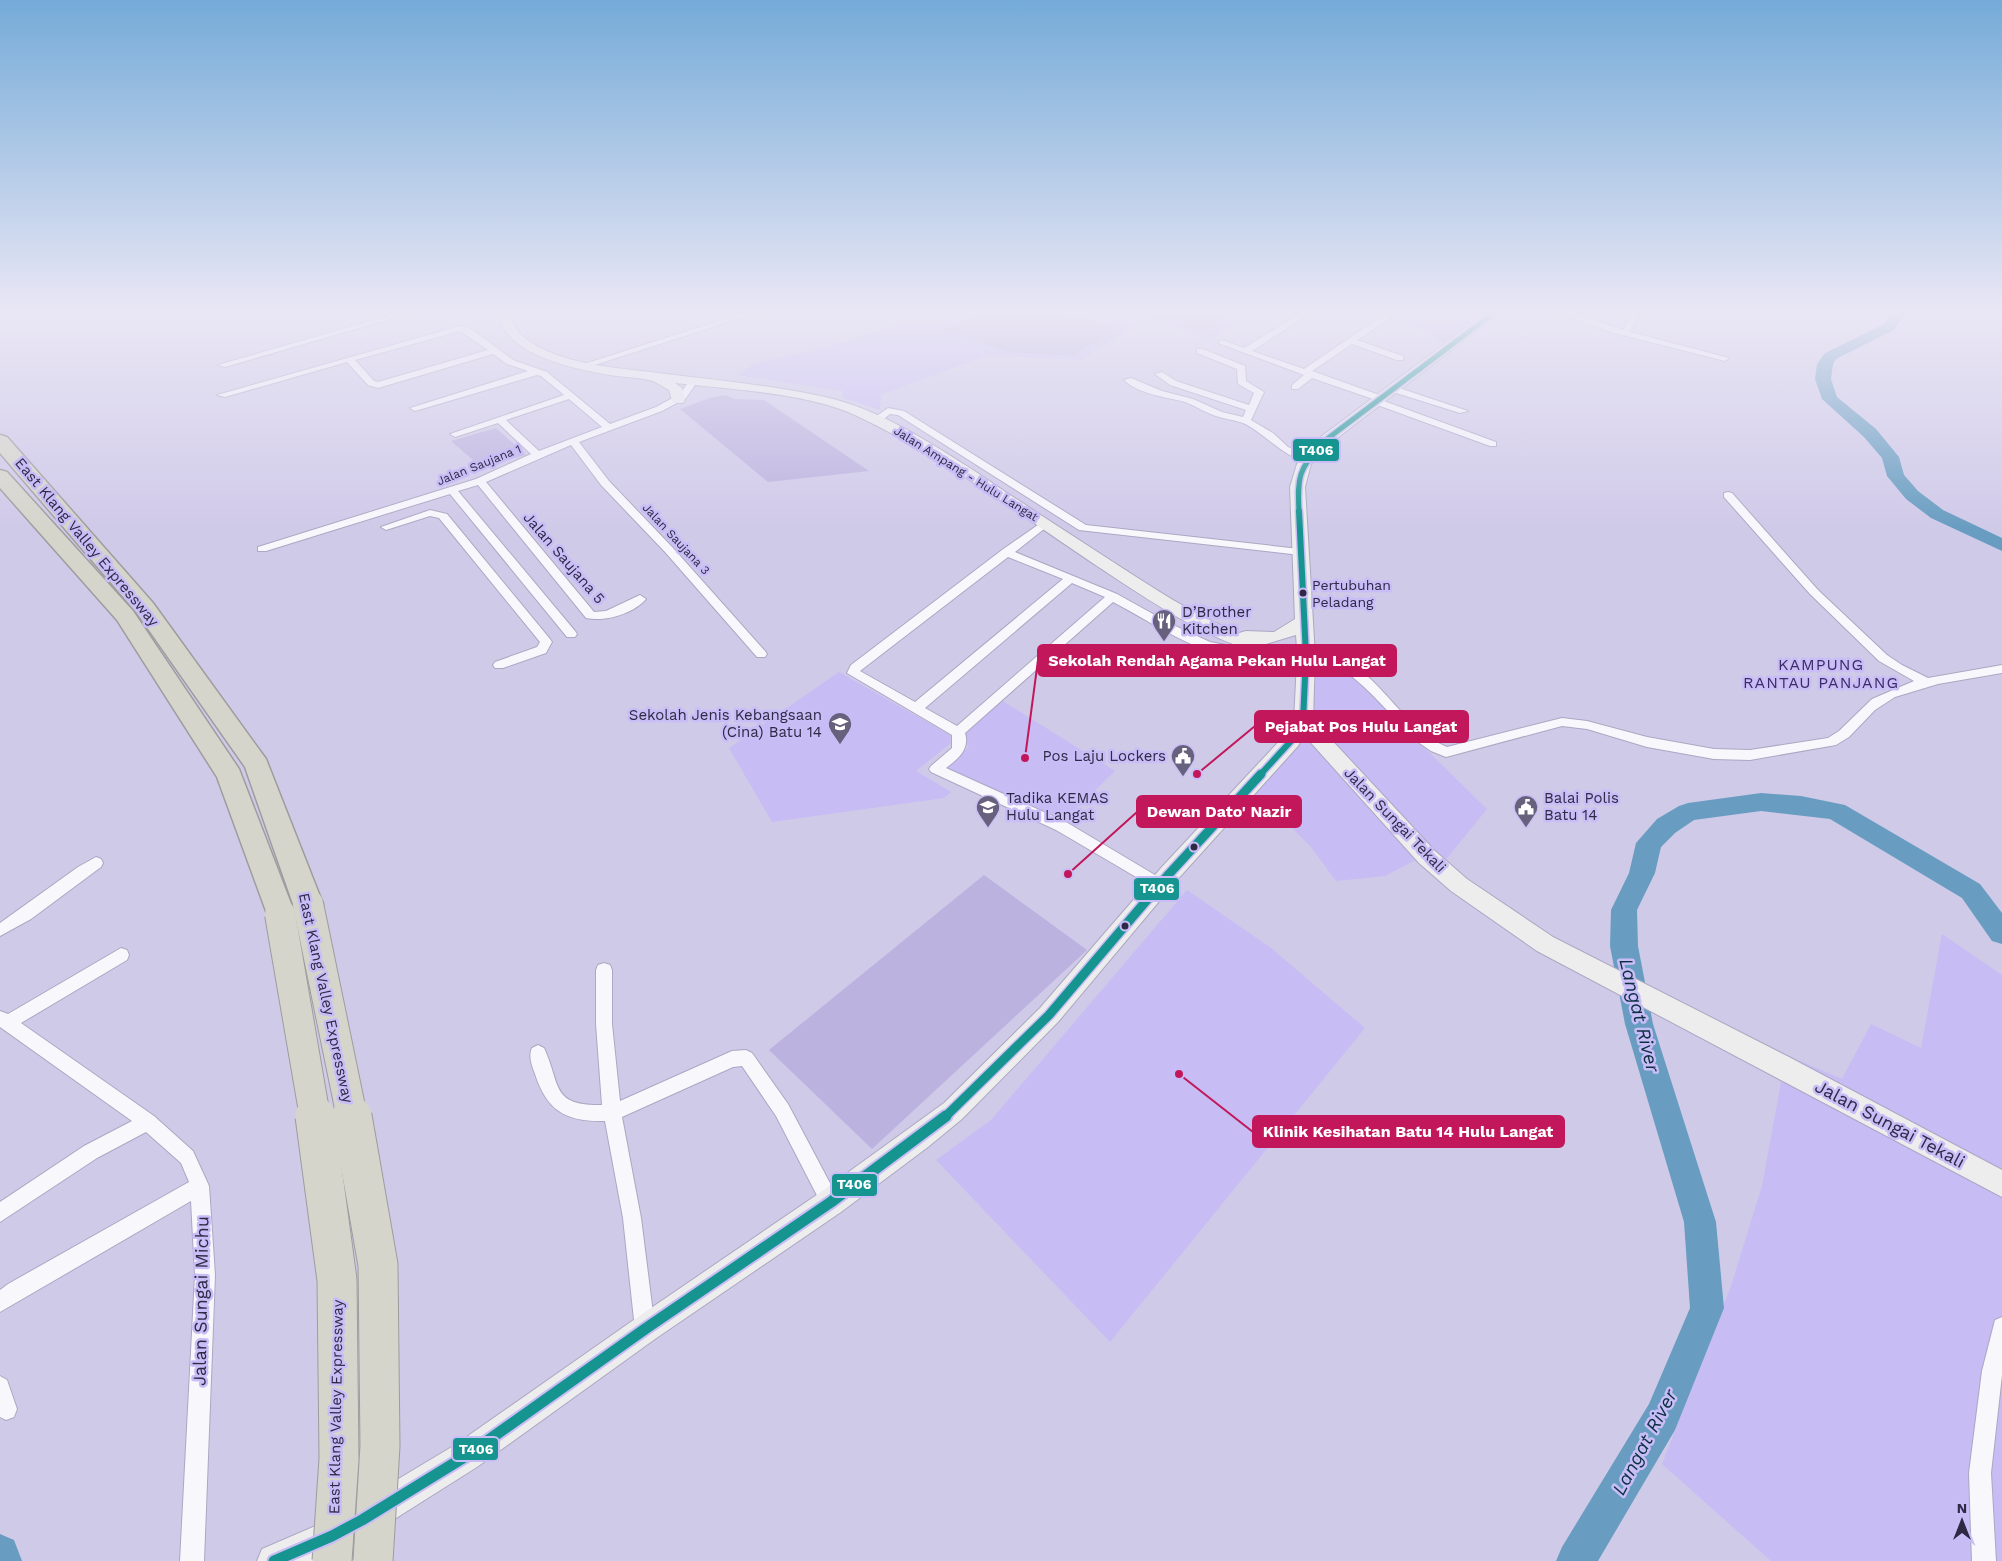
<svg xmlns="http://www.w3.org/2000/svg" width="2002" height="1561" font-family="'Work Sans',sans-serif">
  <rect width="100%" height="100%" fill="#d0cae9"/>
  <g fill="#c7bcf4">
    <path d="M946,309H1078L1135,326L1081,360L988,355L881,395L880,410L843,398V391L737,375L753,364L828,347Z"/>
    <path d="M1086,309H1259L1211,339L1170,326Z"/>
    <path d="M1385,309H1487L1445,343Z"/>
    <path d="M1313,662L1334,664L1347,672L1487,809L1444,862L1431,852L1385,876L1336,881L1311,847L1288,824L1249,799L1306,735Z"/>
    <path d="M839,672L950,735L951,743L916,771L951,792L944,798L772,822L729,748Z"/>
    <path d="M1001,700L1115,771L1062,822L943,768L969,747L960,735Z"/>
    <path d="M1187,890L1271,948L1365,1028L1110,1342L936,1160L991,1120Z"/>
    <path d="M1942,934L2002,975V1561H1771L1662,1464L1731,1286L1762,1186L1786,1055L1842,1079L1871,1024L1921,1048Z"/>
  </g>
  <g fill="#bbb2df">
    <path d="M985,309H1049L1117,328L1073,356L1006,352L942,329Z"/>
    <path d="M1106,309H1242L1204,331Z"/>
    <path d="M726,395L734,399L764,400L869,471L768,482L680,409L710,398Z"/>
    <path d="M496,428L526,455L481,467L451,441Z"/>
    <path d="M984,875L1087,950L872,1149L769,1050Z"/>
  </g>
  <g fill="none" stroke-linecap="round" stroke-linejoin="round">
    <g fill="#689dc1" fill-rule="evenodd">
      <path d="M1895,309H1909L1894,330L1836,359L1833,364L1831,379L1837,397L1876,429L1899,457L1904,475L1918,491L1943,510L2002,538V551L1931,518L1906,499L1887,476L1882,458L1864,437L1822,399L1815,379L1817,364L1825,353L1884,324Z"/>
      <path d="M1761,793L1801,796L1845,805L1980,884L2002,913V944L1992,941L1962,898L1830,819L1761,811L1694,820L1675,833L1661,847L1655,873L1637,910L1638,946L1653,1024L1716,1222L1724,1308L1675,1430L1598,1561H1556L1562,1547L1649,1404L1690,1308L1684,1222L1625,1024L1610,946L1611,910L1629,873L1636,843L1657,819L1679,806L1688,803Z"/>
      <path d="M0,1534L14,1540L22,1561H0Z"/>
    </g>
    <g stroke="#aca7c2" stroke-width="2">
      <g id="street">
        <path d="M412,309H425L225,367L218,365Z"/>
        <path d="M756,309H769L585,368L578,366Z"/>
        <path d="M1307,309H1317L1252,351L1304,369L1383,315H1389V319L1357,340L1403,356V360H1397L1352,344L1312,371L1382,396L1384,398L1381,400L1496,442V446H1490L1372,403L1373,399L1312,378L1298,389H1292V385L1304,375L1218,343L1222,340L1244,348Z"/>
        <path d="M1549,309H1561L1623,330L1633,311L1646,309L1639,314L1630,332L1729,358L1725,361L1607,331Z"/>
        <path d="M460,326L470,328L513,360L547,372L610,424L656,407L680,394L690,380H696L697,382L686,398L662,411L579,442L609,481L673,548L765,651L767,654L765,657H757L665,552L601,485L571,445L486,482L594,612L606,611L640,595L646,599C633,614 605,622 586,618L478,485L458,491L575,631L577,634L575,637H567L450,494L266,551H258V547L476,479L531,454L498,423L455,437L450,434L564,395L541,376L537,375L415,411L410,408L528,371L507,364L493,354L378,388L368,385L347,362L225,397L217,395ZM460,331L488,350L378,382L374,381L355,360ZM569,399L602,427L539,451L506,420Z"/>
        <path d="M1197,349H1203L1245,366L1246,381L1264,392L1251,420L1273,433L1288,447L1312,456V460C1290,465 1263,431 1243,423C1234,420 1225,419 1216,416C1206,413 1196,406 1185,402C1166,397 1138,394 1124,380L1131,378L1162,391L1193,399L1222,412L1243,417L1246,410L1170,385L1155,374L1162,372L1176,381L1249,405L1254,393L1238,384L1237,369L1197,353Z"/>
        <path d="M1390,387H1396L1468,411L1460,413L1390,391Z"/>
        <path d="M888,408L904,411L1086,525L1300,549L1306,552L1300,555L1079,530L898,415L890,414L880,422H874V418Z"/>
        <path d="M1728,492L1732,493L1818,590L1887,655L1902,665L1928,678L2002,665V673L1938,684L1895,697L1875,710L1849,737L1836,745L1750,760L1714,759L1647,747L1587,729L1562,726L1446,757L1431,751L1418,742C1393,719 1371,689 1343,670C1331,663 1305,662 1300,656L1306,652C1318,654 1332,654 1344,660C1383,679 1406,731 1447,747L1562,718L1587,721L1647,737L1714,749L1750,750L1828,738L1839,731L1872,699L1914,681L1879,661L1810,594L1724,497V493Z"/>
        <path d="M430,510L447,514L550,639L552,642L546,653L503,668H495L493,665L495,662L537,647L540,642L439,518L430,516L386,530L381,527Z"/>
        <path d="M1045,520L1049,521V525L1015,552L1117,594L1171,624L1210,642L1246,649L1268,647L1274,651C1270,656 1263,655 1256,656C1203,661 1158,625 1113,602L965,733C970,749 958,759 946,768L1066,822L1165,881L1168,885L1165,889L1160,891L1056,830L931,772L929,769L931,766L952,748V735L847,673L851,665L1002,550ZM1008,557L1063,579L915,702L860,671ZM1072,583L1105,597L957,726L925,708Z"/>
        <path d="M96,857L101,859L103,863L101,867L31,919L0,936V923L78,867Z"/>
        <path d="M121,948L127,950L129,955L127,960L21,1023L154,1116L193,1151L209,1186L215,1275L204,1561H180L195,1275L191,1201L0,1312V1290L8,1284L189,1182L181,1163L146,1132L97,1158L0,1222V1202L84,1146L132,1121L0,1027V1011L8,1014Z"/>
        <path d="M604,963L610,965L612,970V1024L620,1101L732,1051L746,1050L752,1053L788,1104L840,1202L838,1209L831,1211L824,1209L776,1116L742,1066L733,1067L622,1117L641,1218L655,1329L652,1336L645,1339L638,1336L635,1329L623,1218L605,1121C566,1122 547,1111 535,1074C532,1066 528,1056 532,1048L538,1045L544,1048C561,1084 550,1106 602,1105L596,1024V970L598,965Z"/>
        <path d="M2002,1317V1375L1991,1473L1996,1561H1972L1969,1473L1982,1371L1995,1320Z"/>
        <path d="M0,1376L7,1380L17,1409L14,1417L6,1420L0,1417Z"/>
      </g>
    </g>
    <g stroke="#aca7c2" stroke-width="2">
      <path id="secondary" d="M498,309H510C510,328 525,340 541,348C576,366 620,368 658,373C714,380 770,385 825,397C879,409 929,442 976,472C1020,502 1065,531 1110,560C1152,587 1193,615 1239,633L1246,631L1274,632L1295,619L1290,487L1297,464L1318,439L1491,309H1505L1328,445L1311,464L1305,487L1315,656L1313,720L1435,851L1467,879L1553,937L1787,1056L2002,1170V1197L1537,951L1451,891L1419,863L1304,735L1298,746L1177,880L1058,1022L962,1119L928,1147L841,1212L655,1339L477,1467L374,1532L313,1561H257L262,1549L320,1524L350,1508L455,1445L635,1319L821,1192L944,1103L1040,1008L1161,868L1284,736L1294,721L1297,661C1222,651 1159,607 1097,566C1019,514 942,456 857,416C809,393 728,389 675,383L682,388L685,400L683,403H673L669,390C663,387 655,381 649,380C636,377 622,377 610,375C575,369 498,354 498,309ZM1296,635L1297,649L1266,644Z"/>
    </g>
    <g stroke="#9e9c9e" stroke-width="3">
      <g id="highway">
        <path d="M0,435L7,437L153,603L266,759L323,904L318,912L308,916L298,912L293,904L245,767L137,613L0,453Z"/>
        <path d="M0,470L7,472L133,611L239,769L295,914L290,922L280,926L270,922L217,777L117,620L0,488Z"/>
      </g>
    </g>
    <use href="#street" fill="#f8f7fc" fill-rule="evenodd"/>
    <use href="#secondary" fill="#ededed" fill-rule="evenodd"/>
    <use href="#highway" fill="#d5d5cc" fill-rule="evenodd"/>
    <g stroke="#9e9c9e" stroke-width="32" stroke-linecap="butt">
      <g id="highway-bridge-far1">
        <path d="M308,904L352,1117"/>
        <path d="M280,914L315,1117"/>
      </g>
    </g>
    <g stroke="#9e9c9e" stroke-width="41" stroke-linecap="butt">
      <g id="highway-bridge">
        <path d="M315,1116L337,1280L339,1459L332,1561"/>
        <path d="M352,1116L378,1265L380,1446L373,1561"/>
      </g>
    </g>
    <use href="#highway-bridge-far1" stroke="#d5d5cc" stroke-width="30"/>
    <use href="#highway-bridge" stroke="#d5d5cc" stroke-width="39"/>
    <g stroke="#c8bdf6" stroke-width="8">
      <path id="bus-1-far3" d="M1299,512C1297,475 1299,470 1323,442L1499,309"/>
    </g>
    <g stroke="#c8bdf6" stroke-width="9">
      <path id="bus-1-far2" d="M1260,775L1291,741L1303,721L1306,656L1299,511"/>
    </g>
    <g stroke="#c8bdf6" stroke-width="12">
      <path id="bus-1-far1" d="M945,1117L1049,1015L1169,874L1261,774"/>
    </g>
    <g stroke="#c8bdf6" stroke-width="15">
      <path id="bus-1" d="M274,1561L332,1536L362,1520L466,1456L645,1329L831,1202L946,1116"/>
    </g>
    <use href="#bus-1-far3" stroke="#169590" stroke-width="5"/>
    <use href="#bus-1-far2" stroke="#169590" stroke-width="6"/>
    <use href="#bus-1-far1" stroke="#169590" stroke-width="9"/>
    <use href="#bus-1" stroke="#169590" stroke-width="11"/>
  </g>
  <linearGradient id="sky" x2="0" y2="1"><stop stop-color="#75abd8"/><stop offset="0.59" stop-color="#eae7f5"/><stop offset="1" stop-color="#eae7f5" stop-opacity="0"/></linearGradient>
  <rect width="2002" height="528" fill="url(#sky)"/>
  <defs>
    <g id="restaurant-pin" transform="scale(1.25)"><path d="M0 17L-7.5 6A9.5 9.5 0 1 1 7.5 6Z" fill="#67617e" stroke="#c8bdf6"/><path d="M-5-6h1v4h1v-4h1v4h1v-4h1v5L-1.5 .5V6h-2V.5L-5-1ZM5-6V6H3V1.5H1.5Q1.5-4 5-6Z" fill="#fff"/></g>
    <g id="school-pin" transform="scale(1.25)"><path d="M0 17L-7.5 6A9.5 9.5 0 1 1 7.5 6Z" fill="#67617e" stroke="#c8bdf6"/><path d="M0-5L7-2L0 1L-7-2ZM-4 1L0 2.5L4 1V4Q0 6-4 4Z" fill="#fff"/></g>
    <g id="civic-pin" transform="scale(1.25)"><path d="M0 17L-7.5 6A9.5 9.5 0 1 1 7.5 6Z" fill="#67617e" stroke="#c8bdf6"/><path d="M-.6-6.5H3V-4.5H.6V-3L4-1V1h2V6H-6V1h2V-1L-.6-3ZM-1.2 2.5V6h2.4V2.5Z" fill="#fff"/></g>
  </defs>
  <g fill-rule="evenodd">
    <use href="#restaurant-pin" x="1164" y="621"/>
    <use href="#school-pin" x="840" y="724"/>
    <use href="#civic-pin" x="1183" y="756"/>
    <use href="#school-pin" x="988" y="807"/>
    <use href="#civic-pin" x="1526" y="807"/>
  </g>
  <g fill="#2f2945" stroke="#c8bdf6" stroke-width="2">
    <circle cx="1303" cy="593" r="4.5"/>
    <circle cx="1194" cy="847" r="4.5"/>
    <circle cx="1125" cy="926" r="4.5"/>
  </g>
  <g text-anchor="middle" stroke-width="5" stroke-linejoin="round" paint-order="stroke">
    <g font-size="12" fill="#2f2945" stroke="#c8bdf6">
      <text transform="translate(479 465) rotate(-22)" y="4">Jalan Saujana 1</text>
      <text transform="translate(966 474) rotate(32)" y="4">Jalan Ampang - Hulu Langat</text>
      <text transform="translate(676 539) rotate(47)" y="4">Jalan Saujana 3</text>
    </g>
    <g font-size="14" fill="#2f2945" stroke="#c8bdf6" text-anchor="start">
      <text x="1312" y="590">Pertubuhan<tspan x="1312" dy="17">Peladang</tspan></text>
    </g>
    <g font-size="15" fill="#2f2945" stroke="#c8bdf6">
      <text transform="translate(87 542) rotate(50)" y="5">East Klang Valley Expressway</text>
      <text transform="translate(564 558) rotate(49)" y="5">Jalan Saujana 5</text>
      <text transform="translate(1395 820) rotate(46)" y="5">Jalan Sungai Tekali</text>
      <text transform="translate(326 998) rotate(78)" y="5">East Klang Valley Expressway</text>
      <text transform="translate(336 1407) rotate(-89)" y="5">East Klang Valley Expressway</text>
    </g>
    <g font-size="15" fill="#2f2945" stroke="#c8bdf6" text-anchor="start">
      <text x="1182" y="617">D’Brother<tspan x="1182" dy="17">Kitchen</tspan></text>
      <text x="822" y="720" text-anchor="end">Sekolah Jenis Kebangsaan<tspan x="822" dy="17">(Cina) Batu 14</tspan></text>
      <text x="1166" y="761" text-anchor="end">Pos Laju Lockers</text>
      <text x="1006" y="803">Tadika KEMAS<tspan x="1006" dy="17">Hulu Langat</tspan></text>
      <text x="1544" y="803">Balai Polis<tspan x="1544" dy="17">Batu 14</tspan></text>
    </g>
    <g font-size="16" letter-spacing="1" fill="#3b2b66" stroke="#c8bdf6">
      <text x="1821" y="670">KAMPUNG<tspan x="1821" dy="18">RANTAU PANJANG</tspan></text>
    </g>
    <g font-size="18" fill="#2f2945" stroke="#c8bdf6">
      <text transform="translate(1890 1124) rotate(28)" y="6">Jalan Sungai Tekali</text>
      <text transform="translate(201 1301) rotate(-89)" y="6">Jalan Sungai Michu</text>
    </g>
    <g font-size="19" font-style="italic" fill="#0b2f40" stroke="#c8bdf6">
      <text transform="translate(1640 1015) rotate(76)" y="7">Langat River</text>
      <text transform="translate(1644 1442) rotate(-62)" y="7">Langat River</text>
    </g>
  </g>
  <path fill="none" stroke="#c2185b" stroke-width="2" d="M1025 758L1038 660M1197 774L1255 726M1068 874L1137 812M1179 1074L1253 1132"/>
  <g fill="#c2185b" stroke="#c8bdf6" stroke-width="2">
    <circle cx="1025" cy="758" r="5"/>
    <circle cx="1197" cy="774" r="5"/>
    <circle cx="1068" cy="874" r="5"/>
    <circle cx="1179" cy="1074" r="5"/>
  </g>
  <g fill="#c2185b" stroke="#c2185b" stroke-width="2">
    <rect x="1038" y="645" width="358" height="31" rx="5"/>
    <rect x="1255" y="711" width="213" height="31" rx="5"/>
    <rect x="1137" y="796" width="164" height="31" rx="5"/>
    <rect x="1253" y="1116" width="311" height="31" rx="5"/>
  </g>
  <g font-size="16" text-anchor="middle" font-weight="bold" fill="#fff">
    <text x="1217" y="666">Sekolah Rendah Agama Pekan Hulu Langat</text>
    <text x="1361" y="732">Pejabat Pos Hulu Langat</text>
    <text x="1219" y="817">Dewan Dato' Nazir</text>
    <text x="1408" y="1137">Klinik Kesihatan Batu 14 Hulu Langat</text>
  </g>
  <g stroke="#c8bdf6" stroke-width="2">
    <rect x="1292" y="438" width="48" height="24" rx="5" fill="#169590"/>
    <rect x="1133" y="877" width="47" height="24" rx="5" fill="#169590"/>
    <rect x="831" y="1173" width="47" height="24" rx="5" fill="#169590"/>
    <rect x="452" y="1437" width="47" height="24" rx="5" fill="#169590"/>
  </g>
  <g font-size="14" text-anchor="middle" font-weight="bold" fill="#fff">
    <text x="1316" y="455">T406</text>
    <text x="1157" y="893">T406</text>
    <text x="854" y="1189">T406</text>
    <text x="476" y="1454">T406</text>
  </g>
  <g transform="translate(1962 1521)" stroke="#c8bdf6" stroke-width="4" paint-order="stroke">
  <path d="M0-4L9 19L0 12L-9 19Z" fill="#2f2945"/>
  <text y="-8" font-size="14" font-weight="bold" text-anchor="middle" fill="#2f2945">N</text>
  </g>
</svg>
